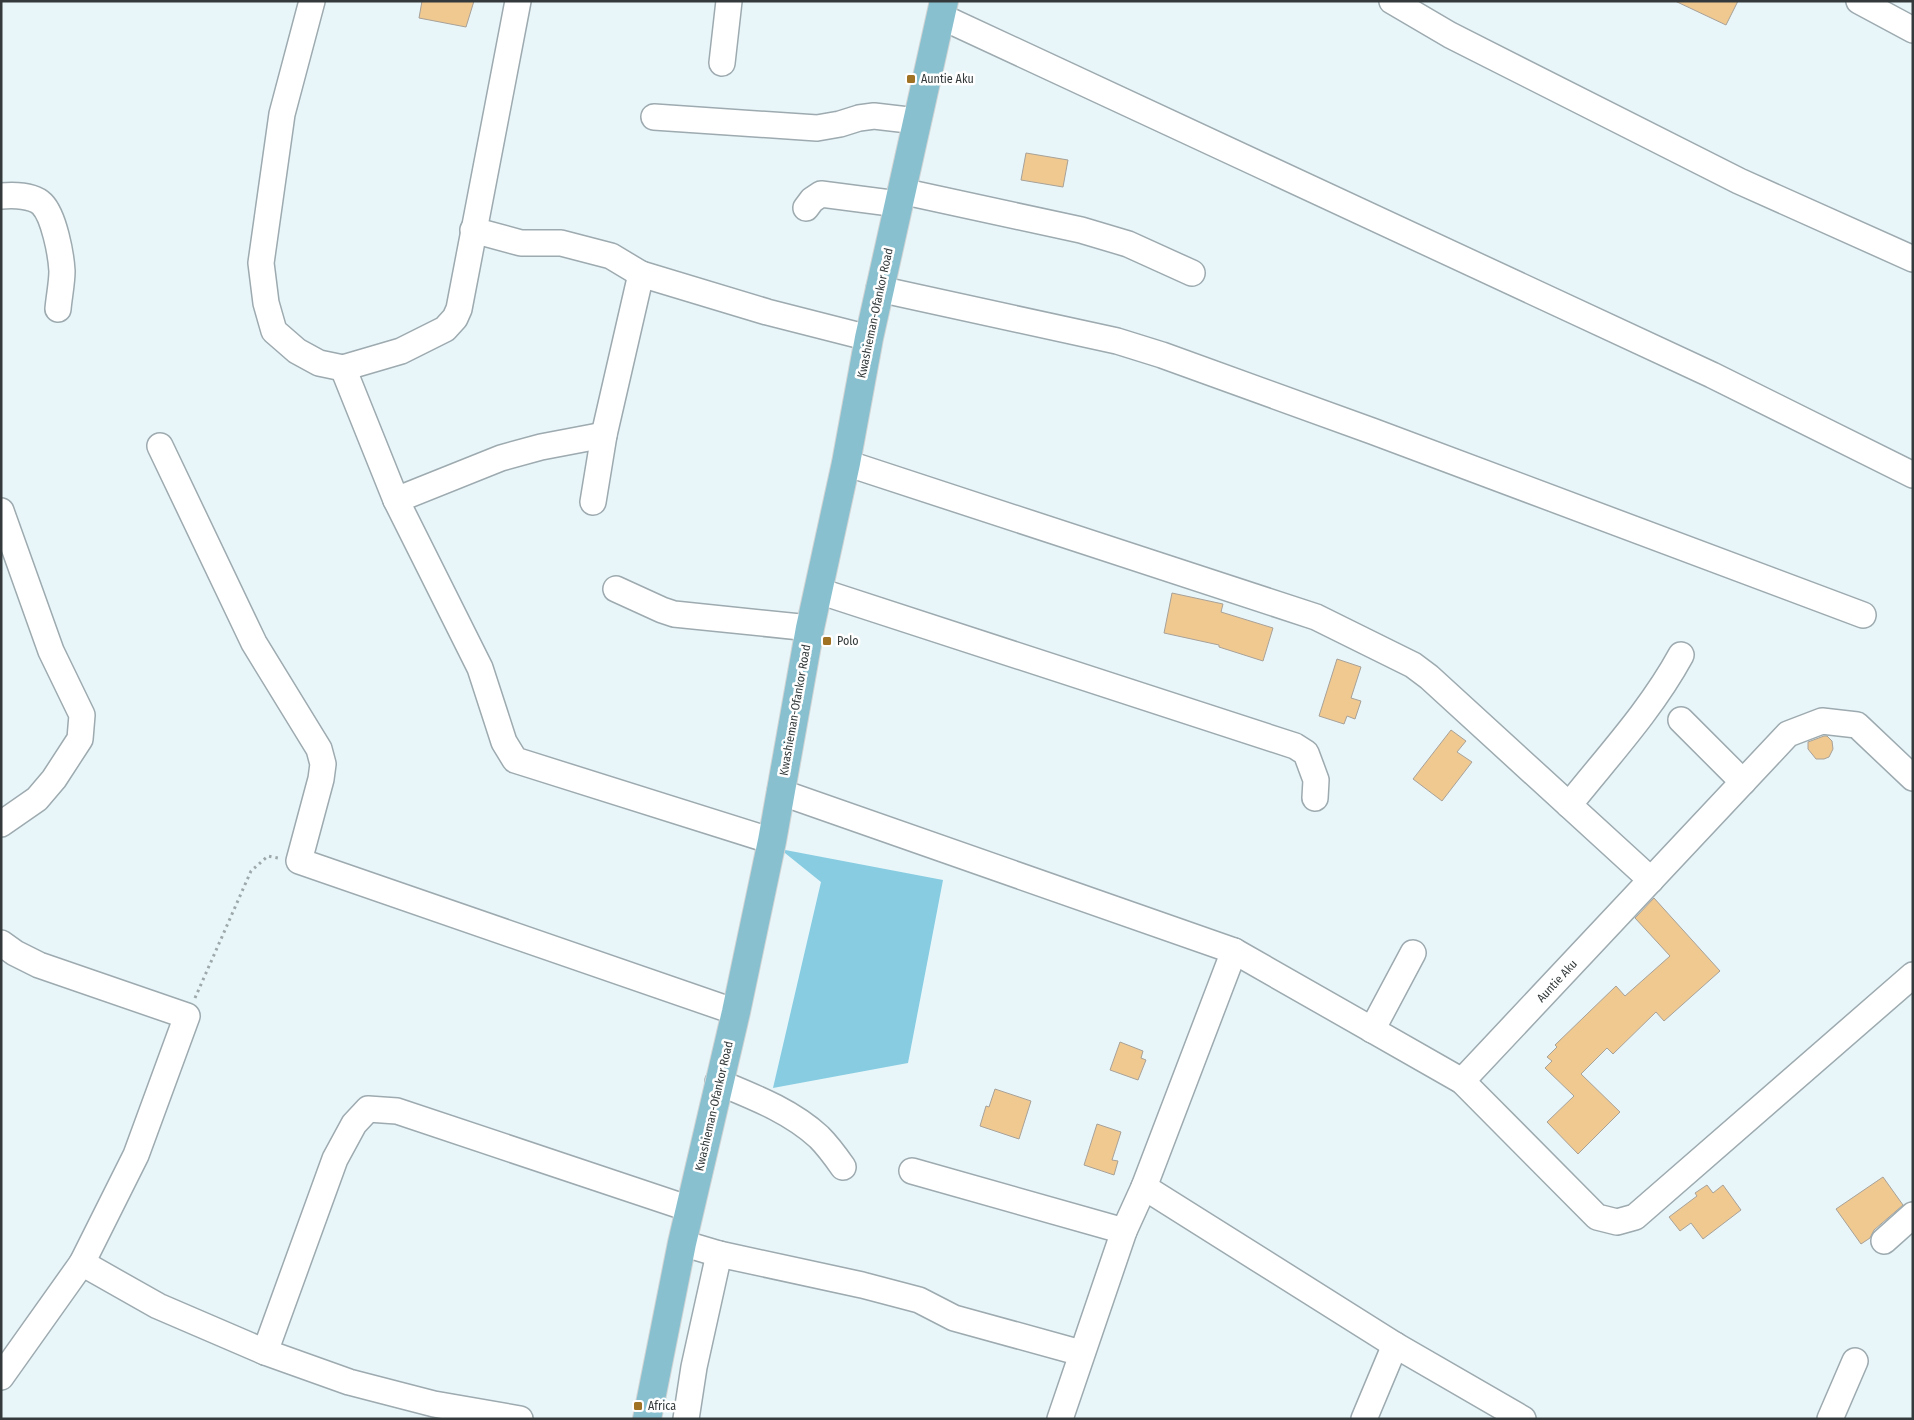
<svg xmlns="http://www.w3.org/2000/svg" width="1914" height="1420" font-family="'Fira Sans Condensed',sans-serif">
  <rect width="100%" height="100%" fill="#e8f6fa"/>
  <path fill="#88cce1" d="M780,849L943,880L908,1063L773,1088L821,882Z"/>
  <g fill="#f0c990" stroke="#a8a198">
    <path d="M422,1H474L466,27L419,18Z"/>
    <path d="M1675,1H1738L1726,25Z"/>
    <path d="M1026,153L1068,160L1063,187L1021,180Z"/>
    <path d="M1172,593L1223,604L1221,612L1273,628L1263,661L1219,647V645L1164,633Z"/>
    <path d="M1337,659L1361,667L1351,698L1361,701L1355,719L1347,716L1344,724L1319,716Z"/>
    <path d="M1451,730L1466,741L1457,752L1472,762L1442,801L1413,779Z"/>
    <path d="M1824,736H1827L1832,741L1833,749L1829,757L1824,759H1816L1808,749V742Z"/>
    <path d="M1654,898L1720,971L1664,1021L1656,1012L1613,1054L1607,1048L1581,1074L1620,1112L1578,1154L1547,1122L1574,1096L1545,1068L1552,1061L1547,1057L1557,1047L1555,1045L1616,986L1625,996L1670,956L1635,918Z"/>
    <path d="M1120,1042L1143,1051L1141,1058L1146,1060L1138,1080L1110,1070Z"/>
    <path d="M995,1089L1031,1101L1019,1139L980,1126L986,1106L989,1107Z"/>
    <path d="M1097,1124L1121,1132L1112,1160L1118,1161L1114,1175L1084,1165Z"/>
    <path d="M1883,1177L1903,1205L1874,1230L1870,1238L1861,1244L1836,1209Z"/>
    <path d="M1707,1185L1713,1193L1723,1185L1741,1210L1703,1239L1691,1223L1680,1231L1669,1217L1697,1196L1695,1193Z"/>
  </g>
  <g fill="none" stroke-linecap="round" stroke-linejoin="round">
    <g stroke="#9daaaf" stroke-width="28">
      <g id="minor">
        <path d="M312,1L282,114L261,263L266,303L274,331L297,351L319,363L343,368L401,351L445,329L455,318L459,309L518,1"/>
        <path d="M1392,1L1450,35L1739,181L1913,259"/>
        <path d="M1859,1L1913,30"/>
        <path d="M942,17L1712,375L1913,475"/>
        <path d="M722,63L729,1"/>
        <path d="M654,117L817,128L840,124L859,118L874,116L917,121"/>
        <path d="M901,191L1081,230L1128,244L1192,273"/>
        <path d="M1,196C13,195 33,195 42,204C54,216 61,254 62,271C62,283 59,297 58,309"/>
        <path d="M806,208L812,200L821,194L898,204"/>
        <path d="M473,230L521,243H561L611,256L641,274L767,312L869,338"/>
        <path d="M879,289L1117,341L1162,355L1372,431L1863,615"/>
        <path d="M343,368L396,500L480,668L504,742L515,760L772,841"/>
        <path d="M160,446L254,643L319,749L323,764L321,779L299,861L736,1012"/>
        <path d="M846,463L1316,617L1413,665L1429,677L1651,880"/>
        <path d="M396,500L501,458L541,447L604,435"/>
        <path d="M593,502L604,435L641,274"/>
        <path d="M1,511L51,651L82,715L80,739L54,779L37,799L1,824"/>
        <path d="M616,589L662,610L674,614L810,628"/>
        <path d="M819,591L1295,746L1306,753L1316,780L1315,798"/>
        <path d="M1681,720L1743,782"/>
        <path d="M780,792L1234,951L1462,1081L1597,1217L1617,1222L1635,1217L1913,975"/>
        <path d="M1569,805C1608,756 1651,710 1681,655"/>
        <path d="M1,943L15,953L39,965L187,1016L136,1155L82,1263L1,1377"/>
        <path d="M1372,1030L1413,953"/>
        <path d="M1462,1081L1788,734L1822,721L1857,725L1913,778"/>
        <path d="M718,1082C754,1097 791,1111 819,1137C828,1146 836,1157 843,1167"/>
        <path d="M912,1171L1124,1231"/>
        <path d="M1144,1187L1395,1345L1523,1419"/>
        <path d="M1884,1241L1913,1215"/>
        <path d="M682,1243L719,1254L862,1285L919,1300L954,1318L1081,1353"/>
        <path d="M82,1263L158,1306L265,1352L349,1382L434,1404L520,1419"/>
        <path d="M265,1352L335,1159L354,1124L368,1109L397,1111L690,1209"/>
        <path d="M686,1419L694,1367L719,1254"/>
        <path d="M1060,1419L1124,1231L1144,1187L1234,951"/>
        <path d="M1364,1419L1395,1345"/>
        <path d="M1830,1419L1855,1361"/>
      </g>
    </g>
    <g stroke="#d2d4d4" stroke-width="30">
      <path id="major" d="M647,1419L682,1243L736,1012L772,841L810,628L846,463L869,338L944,1"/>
    </g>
    <path stroke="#9da8aa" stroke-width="3" stroke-dasharray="2.5 4" stroke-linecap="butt" d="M195,998L251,871L268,856L278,858"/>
    <use href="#minor" stroke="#fff" stroke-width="25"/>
    <use href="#major" stroke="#88c0cf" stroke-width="28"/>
  </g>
  <g fill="#a07224" stroke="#fff" stroke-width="2">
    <rect x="906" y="74" width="10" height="10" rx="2.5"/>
    <rect x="822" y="636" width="10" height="10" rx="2.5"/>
    <rect x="633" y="1401" width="10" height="10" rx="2.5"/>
  </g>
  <g text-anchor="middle" stroke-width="5" stroke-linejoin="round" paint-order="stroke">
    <g font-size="12" fill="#343a3b" stroke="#fff" text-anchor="start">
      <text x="921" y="83">Auntie Aku</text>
      <text x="837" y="645">Polo</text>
      <text x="648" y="1410">Africa</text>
    </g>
    <g font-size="12" fill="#343a3b" stroke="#fff">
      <text transform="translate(875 313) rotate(-78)" y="4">Kwashieman-Ofankor Road</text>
      <text transform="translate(795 710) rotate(-80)" y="4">Kwashieman-Ofankor Road</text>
      <text transform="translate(1557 981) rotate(-47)" y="4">Auntie Aku</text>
      <text transform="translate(714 1106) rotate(-77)" y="4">Kwashieman-Ofankor Road</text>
    </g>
  </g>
  <rect width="1914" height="1420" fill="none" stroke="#343a3b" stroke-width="5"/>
</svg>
